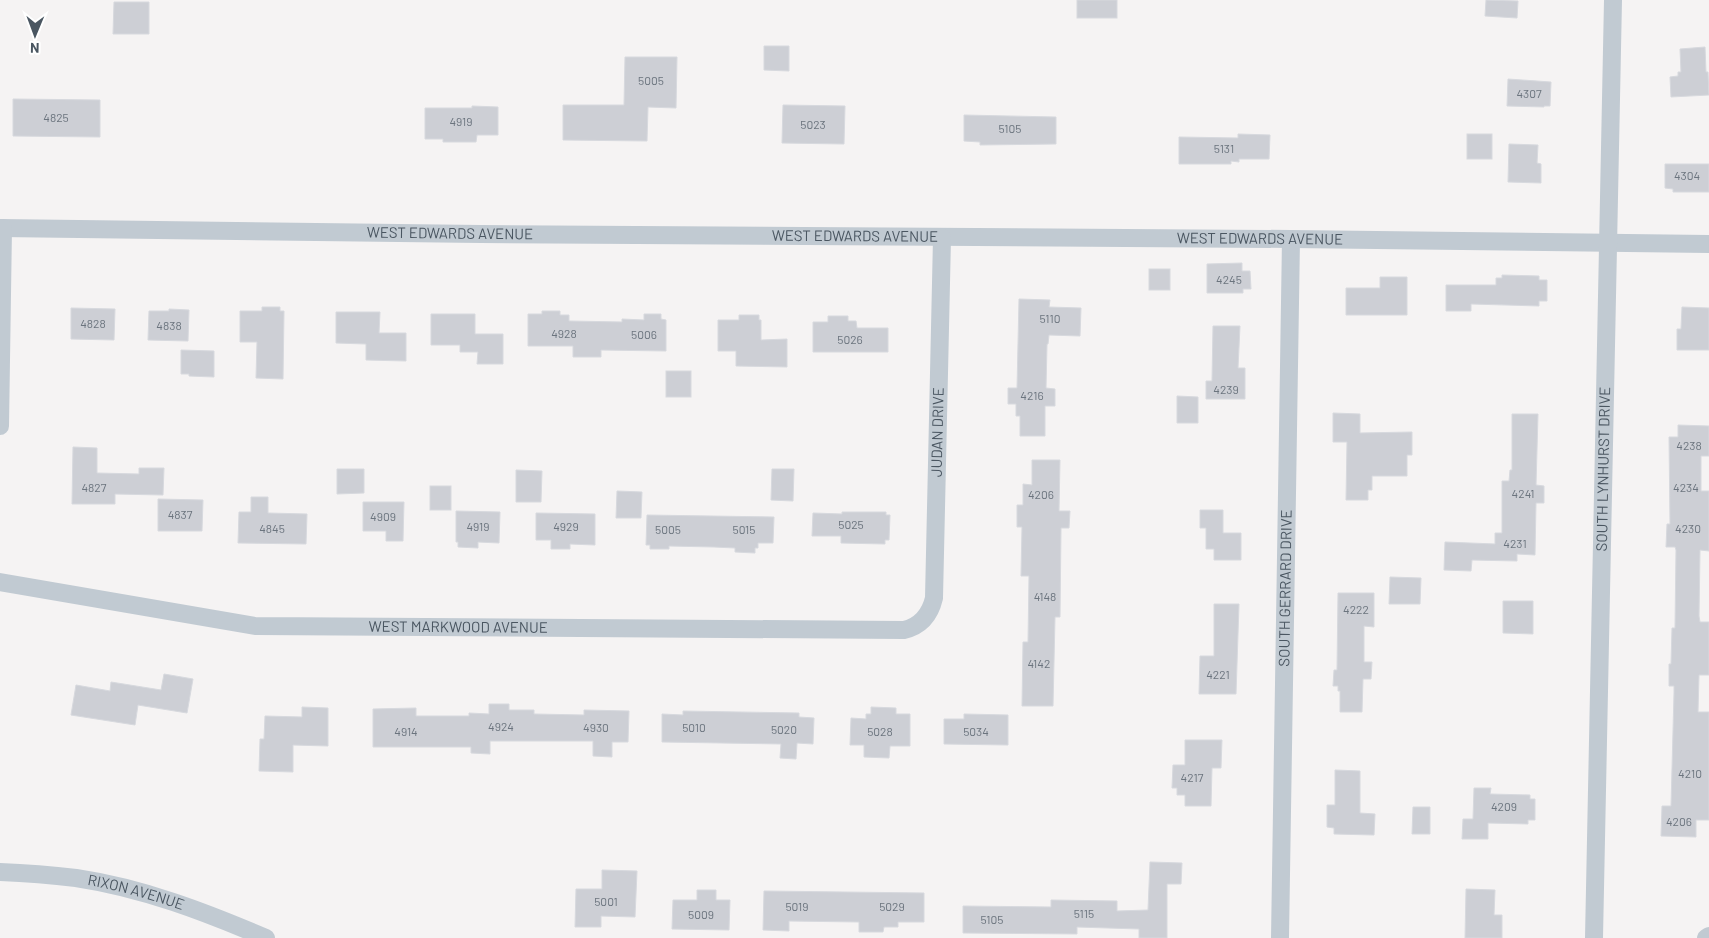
<svg xmlns="http://www.w3.org/2000/svg" width="1709" height="938" font-family="Barlow,sans-serif">
  <rect width="100%" height="100%" fill="#f5f3f3"/>
  <g fill="#cdcfd5" stroke="#d7d9de">
    <rect x="1077" y="0" width="40" height="18"/>
    <path d="M1486,0L1518,1L1517,18L1485,16Z"/>
    <path d="M114,2H149V34H113Z"/>
    <path d="M764,46H789V71L764,70Z"/>
    <path d="M1705,47L1706,72H1708L1709,95L1671,97L1670,77L1678,76V72H1681L1680,49Z"/>
    <path d="M625,57H677L676,108L648,107L647,141L563,140V105H624Z"/>
    <path d="M1508,79L1551,82L1550,106H1544V107L1507,106Z"/>
    <path d="M13,99L100,100V137L13,136Z"/>
    <path d="M783,105L845,106L844,144L782,143Z"/>
    <path d="M472,106L498,107V135H477L476,142H443V139H425V108H472Z"/>
    <path d="M964,115L1056,117V144L980,145V142L964,141Z"/>
    <path d="M1238,134L1270,135L1269,159H1239V162L1231,161V164H1179V137L1238,138Z"/>
    <rect x="1467" y="134" width="25" height="25"/>
    <path d="M1509,144L1538,145L1537,163L1541,164V183L1508,182Z"/>
    <path d="M1665,164H1709V192H1673V189L1665,188Z"/>
    <path d="M1242,263V271H1250L1251,289H1243V293H1207V264Z"/>
    <rect x="1149" y="269" width="21" height="21"/>
    <path d="M1502,275L1539,276V280H1547V301H1539V306L1471,304V311H1446V285H1496V278H1502Z"/>
    <path d="M1380,277H1407V315H1346V288H1380Z"/>
    <path d="M1019,299L1050,300L1049,307L1081,308L1080,336L1049,335L1048,344H1047L1046,388L1055,389V406H1045V436H1020V416H1016V404H1008V388H1017Z"/>
    <path d="M262,307H280V311H284L283,379L256,378L257,342H240V311H262Z"/>
    <path d="M1682,307L1709,308V350H1677V329H1681Z"/>
    <path d="M71,308L115,309L114,340L71,339Z"/>
    <path d="M169,309L189,310L188,341L148,340L149,311H169Z"/>
    <path d="M542,311H560V315H569V321L622,322V319L644,320V314H661V319L666,320V351L601,350V357H573V346H528V314H542Z"/>
    <path d="M336,312H380L379,333H406V361L366,360V344L336,343Z"/>
    <path d="M431,314H475V334H503V364H477L478,352H460V345H431Z"/>
    <path d="M739,315H759V320H761V340L787,339V367L736,366V351H718V320H739Z"/>
    <path d="M828,316H848V321H856L857,328H888V352H813V322H828Z"/>
    <path d="M1213,326H1240L1238,368H1245V399H1206V381H1212Z"/>
    <path d="M181,350L214,351V377L189,376V374H181Z"/>
    <rect x="666" y="371" width="25" height="26"/>
    <path d="M1177,396L1198,397V423H1177Z"/>
    <path d="M1333,413L1360,414V433L1412,432V455H1407V476H1372V490H1368V500H1346L1347,442H1333Z"/>
    <path d="M1512,414H1538L1536,485L1544,486V503H1536L1535,555L1517,554V561L1472,560L1471,571L1444,570L1445,542L1495,544V533H1502V481H1509L1510,470H1512Z"/>
    <path d="M1678,425L1709,426V456H1701V491H1709V551L1700,550L1699,616L1700,622H1709V675H1699L1698,712H1709V820H1696V837L1661,836L1662,806H1671L1674,693V686H1669V664H1671L1672,628H1675L1676,550L1675,547H1666L1667,524H1670L1669,437H1678Z"/>
    <path d="M73,447L97,448V473L139,474V468H164L163,495L115,494V504H72Z"/>
    <path d="M1032,460H1060L1059,511H1070L1069,528H1061L1060,617H1055L1053,706H1022L1023,642H1028L1029,576H1021L1022,527H1017V505H1023V484L1032,485Z"/>
    <path d="M337,469H364V493L337,494Z"/>
    <path d="M772,469H794L793,501L771,500Z"/>
    <path d="M516,470L542,471L541,502H516Z"/>
    <rect x="430" y="486" width="21" height="24"/>
    <path d="M617,491L642,492L641,518H616Z"/>
    <path d="M251,497H268V513L307,514L306,544L238,543L239,512H251Z"/>
    <path d="M158,499L203,500L202,531H158Z"/>
    <path d="M363,502H404L403,541H386V531H363Z"/>
    <path d="M1200,510H1223V533H1241V560H1214V549H1206V528H1200Z"/>
    <path d="M456,511L500,512L499,543L478,542V548L458,547V542H456Z"/>
    <path d="M842,512H886V515H890L889,540H885V544L841,543V536H812L813,513L842,514Z"/>
    <path d="M536,513L595,514V545L570,544V549H551V540H536Z"/>
    <path d="M647,515L774,517L773,543H758V548H755V553L735,552V548L714,547L669,546V549H650V545H646Z"/>
    <path d="M1390,577L1421,578L1420,604H1389Z"/>
    <path d="M1338,593H1374V627L1364,626V662H1372L1371,679H1363L1362,712H1340V691H1338V686H1333L1334,670H1337Z"/>
    <path d="M1503,601H1533V634L1503,633Z"/>
    <path d="M1214,604H1239L1236,694H1199L1200,656H1214Z"/>
    <path d="M164,674L193,679L187,713L138,705L135,725L71,715L76,685L110,691L111,682L161,690Z"/>
    <path d="M489,704H509V710H534V714L584,715V710L629,711L628,742H612V757L593,756V741H490V754L471,753V747H373V709L416,708V716H469V713L489,714Z"/>
    <path d="M302,707L328,708V746L293,745V772L259,771L260,739H264L265,716L302,717Z"/>
    <path d="M871,707L896,708V714H910V746H890L889,758L864,757V745H850L851,718L866,719V714H871Z"/>
    <path d="M683,711L799,713V717L814,718L813,744L797,743L796,759L780,758L781,744L662,742V714L683,715Z"/>
    <path d="M964,714L1008,715V745L944,744V719H964Z"/>
    <path d="M1185,740H1222L1221,768H1212L1211,806H1185V795H1177V788H1172L1173,765H1185Z"/>
    <path d="M1335,770L1360,771V813L1375,814L1374,835L1334,834V828L1327,827V805H1335Z"/>
    <path d="M1474,788H1491L1490,794L1530,795V799H1535V820H1528V824L1488,823V839H1462L1463,819H1473Z"/>
    <path d="M1413,807H1430V834H1412Z"/>
    <path d="M1150,862L1182,863L1181,884H1167V938H1139V929L1077,927V934L963,933V906L1051,907V900L1117,901V911L1148,910Z"/>
    <path d="M602,870L637,871L635,917L601,916V927H575L576,889H602Z"/>
    <path d="M1466,889L1495,890L1494,915H1502V938H1465Z"/>
    <path d="M697,890H716V900H730L729,930L672,929L673,900H697Z"/>
    <path d="M764,891L924,893V922H898V927H884L883,932H859V922L789,921V931L763,930Z"/>
  </g>
  <g fill="none" stroke-linecap="round" stroke-linejoin="round">
    <g stroke="#c1cad2" stroke-width="18">
      <path id="s1" d="M0,228L481,234L1291,239L1709,244"/>
      <path d="M0,426L3,228"/>
      <path id="s2" d="M0,582L255,626L904,630C921,626 930,615 934,598L942,238"/>
      <path id="s3" d="M0,872C25,873 51,875 76,878C143,888 205,912 266,938"/>
      <path id="s4" d="M1280,938L1291,239"/>
      <path id="s5" d="M1594,938L1613,0"/>
      <path d="M1706,938L1709,936"/>
    </g>
  </g>
  <g text-anchor="middle" stroke-width="5" stroke-linejoin="round" paint-order="stroke">
    <g font-size="12" fill="#6b747e">
      <text x="651" y="85">5005</text>
      <text x="1529" y="98">4307</text>
      <text x="56" y="122">4825</text>
      <text x="461" y="126">4919</text>
      <text x="813" y="129">5023</text>
      <text x="1010" y="133">5105</text>
      <text x="1224" y="153">5131</text>
      <text x="1687" y="180">4304</text>
      <text x="1229" y="284">4245</text>
      <text x="1050" y="323">5110</text>
      <text x="93" y="328">4828</text>
      <text x="169" y="330">4838</text>
      <text x="564" y="338">4928</text>
      <text x="644" y="339">5006</text>
      <text x="850" y="344">5026</text>
      <text x="1226" y="394">4239</text>
      <text x="1032" y="400">4216</text>
      <text x="1689" y="450">4238</text>
      <text x="94" y="492">4827</text>
      <text x="1686" y="492">4234</text>
      <text x="1523" y="498">4241</text>
      <text x="1041" y="499">4206</text>
      <text x="180" y="519">4837</text>
      <text x="383" y="521">4909</text>
      <text x="851" y="529">5025</text>
      <text x="478" y="531">4919</text>
      <text x="566" y="531">4929</text>
      <text x="272" y="533">4845</text>
      <text x="1688" y="533">4230</text>
      <text x="668" y="534">5005</text>
      <text x="744" y="534">5015</text>
      <text x="1515" y="548">4231</text>
      <text x="1045" y="601">4148</text>
      <text x="1356" y="614">4222</text>
      <text x="1039" y="668">4142</text>
      <text x="1218" y="679">4221</text>
      <text x="501" y="731">4924</text>
      <text x="596" y="732">4930</text>
      <text x="694" y="732">5010</text>
      <text x="784" y="734">5020</text>
      <text x="406" y="736">4914</text>
      <text x="880" y="736">5028</text>
      <text x="976" y="736">5034</text>
      <text x="1690" y="778">4210</text>
      <text x="1192" y="782">4217</text>
      <text x="1504" y="811">4209</text>
      <text x="1679" y="826">4206</text>
      <text x="606" y="906">5001</text>
      <text x="797" y="911">5019</text>
      <text x="892" y="911">5029</text>
      <text x="1084" y="918">5115</text>
      <text x="701" y="919">5009</text>
      <text x="992" y="924">5105</text>
    </g>
    <g font-size="15" fill="#4a5661" stroke="#fff">
      <text dy="5" stroke="none"><textPath href="#s1" startOffset="450">WEST EDWARDS AVENUE</textPath></text>
      <text dy="5" stroke="none"><textPath href="#s1" startOffset="855">WEST EDWARDS AVENUE</textPath></text>
      <text dy="5" stroke="none"><textPath href="#s1" startOffset="1260">WEST EDWARDS AVENUE</textPath></text>
      <text dy="5" stroke="none"><textPath href="#s2" startOffset="1120">JUDAN DRIVE</textPath></text>
      <text dy="5" stroke="none"><textPath href="#s5" startOffset="469">SOUTH LYNHURST DRIVE</textPath></text>
      <text dy="5" stroke="none"><textPath href="#s4" startOffset="350">SOUTH GERRARD DRIVE</textPath></text>
      <text dy="5" stroke="none"><textPath href="#s2" startOffset="462">WEST MARKWOOD AVENUE</textPath></text>
      <text dy="5" stroke="none"><textPath href="#s3" startOffset="138">RIXON AVENUE</textPath></text>
    </g>
  </g>
  <g transform="translate(35 35) rotate(181)" stroke="#ffffff" stroke-width="4" paint-order="stroke">
  <path d="M0-4L9 19L0 12L-9 19Z" fill="#4a5661"/>
  <text y="-8" font-size="14" font-weight="bold" text-anchor="middle" fill="#4a5661">N</text>
  </g>
</svg>
